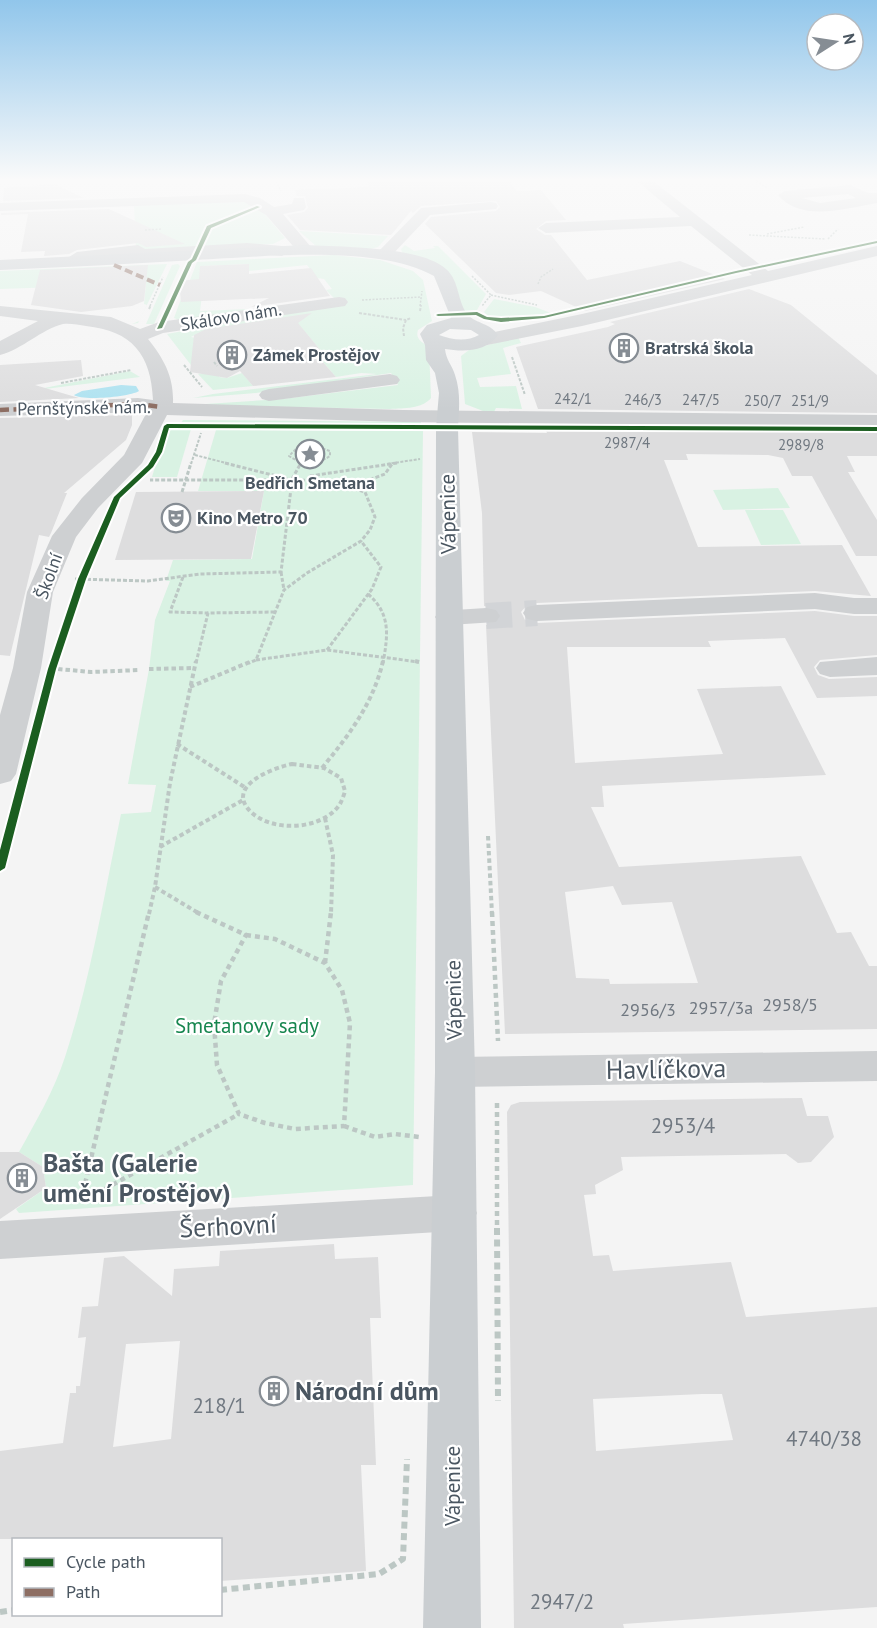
<svg xmlns="http://www.w3.org/2000/svg" width="877" height="1628" font-family="'PT Sans',sans-serif">
  <rect width="100%" height="100%" fill="#f4f4f4"/>
  <g fill="#d9f2e3">
    <path d="M246,202L257,205L285,238L273,244L136,250L134,205Z"/>
    <path d="M299,231L388,236L378,247L371,249L316,246Z"/>
    <path d="M405,245L414,251L435,248L433,246H438L486,294L477,310L461,312L453,282L402,252L401,249Z"/>
    <path d="M334,255L380,260L413,271L423,280L432,321L418,330C415,339 422,342 429,347L431,398C422,409 404,408 390,409L190,405L282,399L398,385L391,373L256,393L193,398L213,394L377,374L361,373L336,377L315,353L322,352L306,333L206,336L197,334L191,337L200,339L194,369L167,334L338,302L326,290L332,289L324,279L317,278L307,265L249,271L248,264L203,266V280H190L197,262Z"/>
    <path d="M167,264L138,323L132,324L139,321L147,305L144,304L146,284L0,289V271Z"/>
    <path d="M178,264L180,266L154,324H146L172,265Z"/>
    <path d="M202,295L200,311L249,309V312L179,320L174,318L182,296Z"/>
    <path d="M494,299L535,307L551,313L507,318L489,317L484,312Z"/>
    <path d="M518,337L521,343L503,348L511,374L477,378L480,387L516,386L522,409L496,408L494,412L483,411L465,404L461,356L469,350Z"/>
    <path d="M130,371L140,377L29,391Z"/>
    <path d="M218,371L219,377L227,378L242,373L253,386L213,390L198,374Z"/>
    <path d="M183,420L421,422V425L181,423Z"/>
    <path d="M166,429H191L177,477H152Z"/>
    <path d="M216,430L423,431L413,1185L19,1213L16,1209L46,1188L43,1167L19,1152C36,1121 54,1091 65,1057C91,978 104,895 121,814L151,812L156,785L128,784L149,669L155,620L170,581H166L173,560L252,559L264,491H198Z"/>
    <path d="M778,488L790,508L723,510L713,490Z"/>
    <path d="M745,510H783L801,544L761,545Z"/>
  </g>
  <path fill="#aee2f0" d="M121,385L136,386L139,391C130,397 81,401 74,395L82,391Z"/>
  <g fill="#ddddde" fill-rule="evenodd">
    <path d="M366,181H509L517,191L541,190L566,220L546,221L536,229L545,235H551L587,280L680,261L725,279L585,311L541,291L509,295L496,293L425,224L431,217L496,211L500,207L496,201L421,206L413,213L411,211L391,235L300,230L287,215L304,212L308,208L305,196H297L295,190L369,187Z"/>
    <path d="M54,184L84,198L3,201L4,188Z"/>
    <path d="M109,209L185,244L146,247L138,243L77,250L69,254L44,256L45,251L21,252L28,214L1,215V213Z"/>
    <path d="M249,264V274L311,268L330,296L251,307L269,298L181,302L179,281L199,279L200,266Z"/>
    <path d="M148,265L144,301L132,306L81,312L31,305L40,270Z"/>
    <path d="M749,289L791,305L877,375V413L538,409L516,347L608,327L615,324L610,322Z"/>
    <path d="M312,313L298,323L322,352L315,353L336,377L253,386L240,371L227,378L190,372L194,335L206,329Z"/>
    <path d="M81,360L83,376L35,385L79,398L0,402V365Z"/>
    <path d="M132,415V425L126,440L64,493H67L51,533L49,537L39,535L10,656L0,655V418Z"/>
    <path d="M544,426L877,429V456H847L855,472H848L877,520V556H856L812,476H792L783,458L768,455L686,454L688,460H664L698,547L842,545L871,596L815,591L537,603L527,605L521,612L525,620L537,623L815,611L854,616H877V655L820,660L814,667L818,675L829,679L877,677V696L817,698L785,638L708,641L711,647H567L575,763L723,754L697,689L781,686L826,775L602,786L604,807H591L619,867L801,856L837,933L851,932L869,966H877V1029L505,1034L486,625L498,623L502,615L496,608L484,606L482,513L472,432L547,433ZM613,886L622,905L672,902L698,983L610,984L609,979L576,978L565,892Z"/>
    <path d="M264,491L251,559L115,560L136,492Z"/>
    <path d="M802,1098L807,1116H828L834,1137L811,1162L798,1163L786,1154L621,1157L623,1170L595,1185L596,1194L584,1195L593,1256L609,1255L613,1271L731,1262L746,1317L877,1307V1607L623,1624L624,1628H514L507,1112L511,1105L520,1102ZM702,1394H722L733,1440L596,1451L593,1399Z"/>
    <path d="M0,1152H19L43,1167L46,1188L0,1219Z"/>
    <path d="M334,1244L335,1259L378,1257L381,1318H370L376,1465H361L366,1571L220,1581V1539H0V1451L63,1443L70,1393H76V1386H80L86,1337L78,1338L82,1307L98,1306L104,1258L124,1256L172,1296L174,1269L219,1266L220,1251ZM180,1341L171,1439L113,1447L126,1344Z"/>
  </g>
  <g fill="none" stroke-linecap="round" stroke-linejoin="round">
    <path stroke="#d2d4d7" stroke-width="26" stroke-dasharray="26 13" stroke-linecap="butt" d="M486,616L537,613"/>
    <g stroke="#bcc7c4" stroke-width="1.5" stroke-dasharray="2 1.5" stroke-linecap="butt">
      <path d="M276,181L281,191"/>
      <path d="M756,181L768,188"/>
      <path d="M145,230L162,229"/>
      <path d="M767,234L804,227"/>
      <path d="M749,235L825,239"/>
      <path d="M828,239L838,229"/>
      <path d="M472,276L491,295L482,306"/>
      <path d="M538,284L541,277L553,269"/>
      <path d="M491,295L537,305"/>
      <path d="M362,300L421,297"/>
      <path d="M150,306L163,277"/>
      <path d="M420,306L422,291"/>
    </g>
    <g stroke="#bcc7c4" stroke-width="2" stroke-dasharray="3 1.5" stroke-linecap="butt">
      <path d="M149,309L151,305"/>
      <path d="M420,311L421,305"/>
      <path d="M359,313L406,320"/>
      <path d="M404,336L403,328L406,320L411,318"/>
      <path d="M512,357L525,395"/>
      <path d="M214,362L217,366"/>
      <path d="M184,365L202,387"/>
      <path d="M61,383L131,370"/>
      <path d="M314,446L330,451V456C317,465 302,465 289,456L296,449Z"/>
      <path d="M195,455L230,464"/>
      <path d="M191,464L201,433"/>
      <path d="M300,464L301,462"/>
      <path d="M387,464L420,459"/>
    </g>
    <g stroke="#bcc7c4" stroke-width="3" stroke-dasharray="4 2" stroke-linecap="butt">
      <path d="M225,463L292,480L329,481L365,492L375,517L370,530L361,541L307,573L284,590L256,660L249,663"/>
      <path d="M303,463H315"/>
      <path d="M310,476L397,463"/>
      <path d="M292,479L301,463"/>
      <path d="M353,486L385,474L392,464"/>
      <path d="M182,492L191,463"/>
      <path d="M281,572L284,590"/>
      <path d="M183,577L170,612L208,613"/>
      <path d="M75,579L148,581L200,574L281,572L292,480H150"/>
      <path d="M368,594C391,614 388,635 383,663"/>
      <path d="M327,650L372,589L381,567L361,541"/>
      <path d="M256,660L327,650L419,662"/>
      <path d="M196,663L208,613L274,612"/>
    </g>
    <g stroke="#bcc7c4" stroke-width="4" stroke-dasharray="4.5 3" stroke-linecap="butt">
      <path d="M415,661L419,662"/>
      <path d="M58,669L91,672L139,670"/>
      <path d="M149,669L194,668"/>
      <path d="M190,687L252,661"/>
      <path d="M177,744L246,788"/>
      <path d="M292,764L324,768L341,778L345,791C344,795 342,800 340,804C323,830 273,833 251,812C224,786 273,768 292,764Z"/>
      <path d="M322,768C349,735 373,704 383,661"/>
      <path d="M325,818L333,855L331,914"/>
      <path d="M488,836L492,914"/>
      <path d="M160,847L243,800"/>
      <path d="M155,887L200,914"/>
      <path d="M149,914L155,887L170,783L196,661"/>
    </g>
    <g stroke="#bcc7c4" stroke-width="4.5" stroke-dasharray="5 4" stroke-linecap="butt">
      <path d="M196,912L246,935"/>
      <path d="M492,912L498,1041"/>
      <path d="M246,935L275,939L325,963L342,990L350,1023L344,1126L295,1129L265,1123L239,1114L217,1065L214,1024L221,981Z"/>
      <path d="M325,963L331,912"/>
      <path d="M497,1103V1230"/>
      <path d="M344,1126L375,1137L395,1134L419,1137"/>
      <path d="M89,1198L239,1114"/>
      <path d="M81,1201L149,912"/>
    </g>
    <g stroke="#bcc7c4" stroke-width="6" stroke-dasharray="7 4.5" stroke-linecap="butt">
      <path d="M497,1228L498,1401"/>
      <path d="M220,1590L379,1574L403,1559L407,1459"/>
      <path d="M0,1612L14,1610"/>
    </g>
    <g fill="#ced0d2" fill-rule="evenodd">
      <path d="M637,181H653L768,271L877,246V256L582,326L487,345L480,343L478,339L480,335L582,314L752,275L691,226L546,233L538,228L546,223L680,217Z"/>
      <path d="M850,185L868,193H877V203C846,208 802,223 778,195L785,191ZM848,194L856,198L820,203L802,198Z"/>
      <path d="M245,194L260,198L274,207L292,204L294,198H304L306,207L304,210L283,214L311,247L313,250L311,253H299L266,215L244,202L0,211V203Z"/>
      <path d="M491,202L496,203L498,206L496,209L430,215L389,258H377L375,255L421,208Z"/>
      <path d="M247,243L282,246L290,251L282,256L247,253L116,260C103,257 78,268 69,257L77,252L138,245L145,249Z"/>
      <path d="M339,297L345,298L348,302L345,306L163,333L148,339C164,359 174,377 173,403L403,410L877,415V427L403,422L167,415L142,463L98,508L76,537L53,592L41,668L16,774L11,781L0,784V715L13,668L27,592L52,536L82,498L124,455L147,412L0,416V404L138,398L153,400C151,354 132,331 86,326C79,325 70,323 63,324C40,330 23,349 0,355V341L38,321L0,316V306L111,317L140,329L159,322Z"/>
      <path d="M390,374L397,376L400,380L397,384L269,401L262,399L259,395L262,391L269,389Z"/>
      <path d="M815,593L854,598H877V614H854L815,609L537,621L527,619L523,613L527,607L537,605Z"/>
      <path d="M486,608L496,610L500,616L496,622L449,625L439,623L435,617L439,611Z"/>
      <path d="M877,657V675L830,677L820,674L816,668L820,662Z"/>
      <path d="M877,1051V1081L455,1087L441,1083L435,1072L441,1061L455,1057Z"/>
      <path d="M455,1195L471,1200L477,1213L471,1226L455,1231L0,1259V1221Z"/>
    </g>
    <path fill="#caced1" fill-rule="evenodd" d="M305,245C339,247 421,246 446,269C460,281 457,302 468,315C477,324 490,323 498,335C486,352 464,352 445,349C446,360 452,365 455,375C461,392 459,410 458,428L475,1072L481,1628H423L435,1072L436,428L439,393L435,373L426,360L425,345L420,334L427,325L451,318L434,276C376,244 262,257 196,260C130,264 65,267 0,270V260ZM450,329L471,330L479,335C467,342 452,340 439,335Z"/>
    <path stroke="#8d6e63" stroke-width="4" stroke-dasharray="8 4" stroke-linecap="butt" d="M114,265L160,285"/>
    <path stroke="#8d6e63" stroke-width="4.5" stroke-dasharray="9 4.5" stroke-linecap="butt" d="M0,410L138,404L161,407"/>
    <g stroke="#fff" stroke-width="4">
      <g id="cycleway">
        <path d="M257,206L260,207L211,228L196,260L192,263L162,328L157,329L188,262L192,259L207,226Z"/>
        <path d="M877,241V243L736,273L544,318L501,322L484,319L476,315L438,316L436,315L438,314L477,312L487,317L501,318L544,316L736,271Z"/>
        <path d="M167,424L877,427V431L169,428L162,452L153,467L120,498L86,579L56,669L5,868L0,871V850L48,669L78,579L114,497L148,465L156,452L164,426Z"/>
      </g>
    </g>
    <use href="#cycleway" fill="#1b5e20" fill-rule="evenodd"/>
  </g>
  <linearGradient id="sky" x2="0" y2="1"><stop stop-color="#91c6eb"/><stop offset="0.44" stop-color="#fafafa"/><stop offset="1" stop-color="#fafafa" stop-opacity="0"/></linearGradient>
  <rect width="877" height="409" fill="url(#sky)"/>
  <defs>
    <g id="building-ring" transform="scale(1.5)"><circle r="9.5" fill="#fff" stroke="#868d94" stroke-width="1.5"/><path d="M-4-6H4V6H1V3H-1V6H-4ZM-2.5-4.3h1.7v1.8h-1.7ZM.8-4.3h1.7v1.8H.8ZM-2.5-1h1.7V.8h-1.7ZM.8-1h1.7V.8H.8Z" fill="#868d94"/></g>
    <g id="sight-ring" transform="scale(1.5)"><circle r="9.5" fill="#fff" stroke="#868d94" stroke-width="1.5"/><path d="M0-6L1.8-2.2L6-1.7L2.9 1.2L3.7 5.4L0 3.3L-3.7 5.4L-2.9 1.2L-6-1.7L-1.8-2.2Z" fill="#868d94"/></g>
    <g id="theatre-ring" transform="scale(1.5)"><circle r="9.5" fill="#fff" stroke="#868d94" stroke-width="1.5"/><path d="M-5-5.5Q0-4 5-5.5V0Q5 5 0 6Q-5 5-5 0ZM-3.3-2.5H-1v1.5H-3.3ZM1-2.5H3.3v1.5H1ZM-2.8 1Q0 5.5 2.8 1Z" fill="#868d94"/></g>
  </defs>
  <g fill-rule="evenodd">
    <use href="#building-ring" x="624" y="348"/>
    <use href="#building-ring" x="232" y="355"/>
    <use href="#sight-ring" x="310" y="454"/>
    <use href="#theatre-ring" x="176" y="518"/>
    <use href="#building-ring" x="22" y="1178"/>
    <use href="#building-ring" x="274" y="1391"/>
  </g>
  <g text-anchor="middle" stroke-width="4.5" stroke-linejoin="round" paint-order="stroke">
    <g font-size="15" fill="#707881">
      <text x="573" y="404">242/1</text>
      <text x="643" y="405">246/3</text>
      <text x="701" y="405">247/5</text>
      <text x="763" y="406">250/7</text>
      <text x="810" y="406">251/9</text>
      <text x="627" y="448">2987/4</text>
      <text x="801" y="450">2989/8</text>
    </g>
    <g font-size="18" fill="#4a5661" stroke="#fff">
      <text transform="translate(231 317) rotate(-9)" y="6">Skálovo nám.</text>
      <text transform="translate(84 408) rotate(-1)" y="6">Pernštýnské nám.</text>
      <text transform="translate(49 576) rotate(-70)" y="6">Školní</text>
    </g>
    <g font-size="18" font-weight="bold" fill="#4a5661" stroke="#fff" text-anchor="start">
      <text x="645" y="354">Bratrská škola</text>
      <text x="253" y="361">Zámek Prostějov</text>
      <text x="310" y="489" text-anchor="middle">Bedřich Smetana</text>
      <text x="197" y="524">Kino Metro 70</text>
    </g>
    <g font-size="18" fill="#707881">
      <text x="790" y="1011">2958/5</text>
      <text x="721" y="1014">2957/3a</text>
      <text x="648" y="1016">2956/3</text>
    </g>
    <g font-size="21" fill="#4a5661" stroke="#fff">
      <text transform="translate(448 514) rotate(-91)" y="7">Vápenice</text>
      <text transform="translate(454 1000) rotate(-91)" y="7">Vápenice</text>
      <text transform="translate(453 1486) rotate(-90)" y="7">Vápenice</text>
    </g>
    <g font-size="21" fill="#17864f" stroke="#fff">
      <text x="247" y="1033">Smetanovy sady</text>
    </g>
    <g font-size="21" fill="#707881">
      <text x="683" y="1133">2953/4</text>
      <text x="219" y="1413">218/1</text>
      <text x="824" y="1446">4740/38</text>
      <text x="562" y="1609">2947/2</text>
    </g>
    <g font-size="26" fill="#4a5661" stroke="#fff">
      <text transform="translate(666 1069) rotate(-1)" y="9">Havlíčkova</text>
      <text transform="translate(228 1226) rotate(-3)" y="9">Šerhovní</text>
    </g>
    <g font-size="26" font-weight="bold" fill="#4a5661" stroke="#fff" text-anchor="start">
      <text x="43" y="1172">Bašta (Galerie<tspan x="43" dy="30">umění Prostějov)</tspan></text>
      <text x="295" y="1400">Národní dům</text>
    </g>
  </g>
  <rect x="12" y="1538" width="210" height="78" fill="#ffffff" stroke="#b7bbc0" stroke-width="1.5"/>
  <rect x="24" y="1558" width="30" height="9" fill="#1b5e20" stroke="#b7bbc0" stroke-width="1.5"/>
  <text x="66" y="1568" font-size="18" fill="#4a5661">Cycle path</text>
  <rect x="24" y="1588" width="30" height="9" fill="#8d6e63" stroke="#b7bbc0" stroke-width="1.5"/>
  <text x="66" y="1598" font-size="18" fill="#4a5661">Path</text>
  <g transform="translate(835 42) rotate(78)"><circle r="28" fill="#ffffff" stroke="#b7bbc0" stroke-width="1.5"/>
  <path d="M0-4.5L10 22L0 15L-10 22Z" fill="#868d94"/>
  <text y="-9" font-size="16" font-weight="bold" text-anchor="middle" fill="#4a5661">N</text>
  </g>
</svg>
